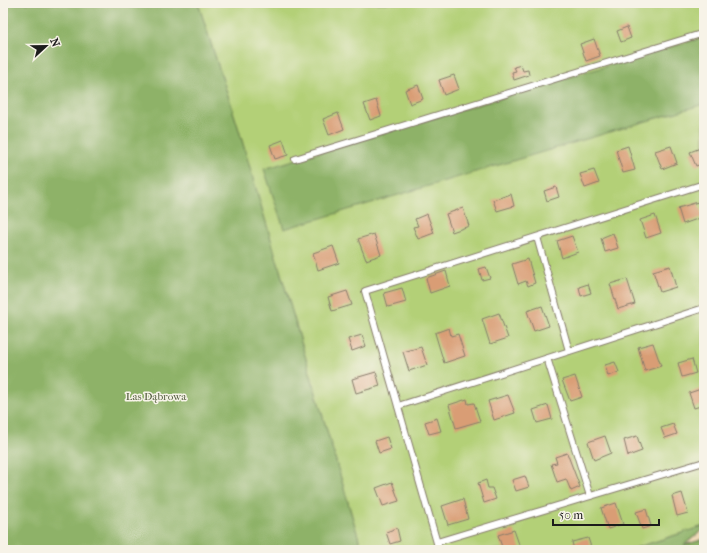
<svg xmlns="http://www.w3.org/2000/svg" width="707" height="553" font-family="'IM FELL French Canon',serif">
  <rect width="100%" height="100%" fill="#f7f3e8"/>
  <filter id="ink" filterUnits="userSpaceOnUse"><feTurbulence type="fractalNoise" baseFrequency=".025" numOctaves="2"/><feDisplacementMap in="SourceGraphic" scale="8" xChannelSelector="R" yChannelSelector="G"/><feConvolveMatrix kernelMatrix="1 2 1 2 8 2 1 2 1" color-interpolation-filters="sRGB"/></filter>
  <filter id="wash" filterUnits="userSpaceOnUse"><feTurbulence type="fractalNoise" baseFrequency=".012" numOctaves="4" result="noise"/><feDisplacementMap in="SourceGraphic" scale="16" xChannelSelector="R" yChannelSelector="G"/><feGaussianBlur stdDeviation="0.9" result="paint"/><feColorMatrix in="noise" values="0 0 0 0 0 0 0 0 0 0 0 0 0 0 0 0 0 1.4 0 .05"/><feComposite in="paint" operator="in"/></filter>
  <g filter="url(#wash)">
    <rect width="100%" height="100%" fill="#f0dbba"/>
    <path fill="#b3d077" stroke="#68764a" d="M198,3H704V526L629,550H362L238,127Z"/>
    <g fill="#8eb268" stroke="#556742">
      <path d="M3,3H198L238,127L362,550H3Z"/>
      <path d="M704,37V104L284,229L264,169Z"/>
      <path d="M704,526V529L684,545L704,539V550H629Z"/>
    </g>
    <g id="blocks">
      <g fill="#d99d75">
        <path d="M627,27L631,38L621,42L617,31Z"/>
        <path d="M594,39L600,56L586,61L580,44Z"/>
        <path d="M521,65L523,71L528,70L529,75L514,80L512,72L516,71L514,67Z"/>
        <path d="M454,75L459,89L444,95L439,80Z"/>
        <path d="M418,85L423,99L410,104L405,90Z"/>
        <path d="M376,100L381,116L370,120L364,104Z"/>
        <path d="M338,113L344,129L329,135L323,119Z"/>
        <path d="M283,140L288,155L275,159L270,145Z"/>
        <path d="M628,146L635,170L623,173L616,150Z"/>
        <path d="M671,146L677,163L662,169L655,151Z"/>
        <path d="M703,147L704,151V163L696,166L690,152Z"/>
        <path d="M594,170L599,183L585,188L580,174Z"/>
        <path d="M556,187L559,197L547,201L544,191Z"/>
        <path d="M511,194L514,206L497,211L493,200Z"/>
        <path d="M698,202L703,217L683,224L678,208Z"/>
        <path d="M463,208L469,226L452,232L446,214Z"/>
        <path d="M427,214L434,233L418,239L413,227L418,226L415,219Z"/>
        <path d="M655,215L661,233L646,238L640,220Z"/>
        <path d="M613,233L618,248L605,252L601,238Z"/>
        <path d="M374,234L381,255L366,260L358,239Z"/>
        <path d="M572,236L578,252L562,258L557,241Z"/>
        <path d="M333,246L339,263L318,270L313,253Z"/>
        <path d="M528,259L535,283L528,286L526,281L518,284L512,264Z"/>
        <path d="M670,266L676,287L660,292L653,271Z"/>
        <path d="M486,267L490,278L482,280L479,269Z"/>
        <path d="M446,271L450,286L430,293L426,278Z"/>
        <path d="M627,279L635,304L618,309L610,284Z"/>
        <path d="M588,284L591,293L581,296L579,287Z"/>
        <path d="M402,288L406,302L388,307L384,293Z"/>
        <path d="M347,291L352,305L332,311L328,297Z"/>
        <path d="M542,306L549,326L534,331L527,311Z"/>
        <path d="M499,313L508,338L490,344L482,319Z"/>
        <path d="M449,328L451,336L458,334L465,356L444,363L435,333Z"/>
        <path d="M362,335L366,346L352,351L348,339Z"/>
        <path d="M653,343L661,366L645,371L638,347Z"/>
        <path d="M421,347L427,365L409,371L403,352Z"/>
        <path d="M692,359L696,373L682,377L678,363Z"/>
        <path d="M615,362L619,372L608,376L605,365Z"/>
        <path d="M376,372L380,386L356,393L352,379Z"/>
        <path d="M575,376L582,397L570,401L562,380Z"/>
        <path d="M704,388V405L694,408L689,393Z"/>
        <path d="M508,395L515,413L494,420L488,401Z"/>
        <path d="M467,399L468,404L474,403L480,421L456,428L449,405Z"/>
        <path d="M548,405L552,419L537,423L533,410Z"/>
        <path d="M437,418L441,431L429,434L425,422Z"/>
        <path d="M673,424L677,434L665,438L661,428Z"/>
        <path d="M605,436L611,453L594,460L588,442Z"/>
        <path d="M637,436L642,451L628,456L624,440Z"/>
        <path d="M387,437L391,449L379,453L375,441Z"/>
        <path d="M567,453L580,487L571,491L566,479L557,482L551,464L557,463L555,457Z"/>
        <path d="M525,476L529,487L516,491L512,480Z"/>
        <path d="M486,480L488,488H492L496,499L484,503L478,483Z"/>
        <path d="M392,482L399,501L383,506L376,488Z"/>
        <path d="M682,493L688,513L677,516L672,496Z"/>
        <path d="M463,499L468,519L448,525L442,506Z"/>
        <path d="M616,503L623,524L608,529L601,508Z"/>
        <path d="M646,509L651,526L642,529L636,512Z"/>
        <path d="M397,528L400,541L390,544L386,532Z"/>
        <path d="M514,530L521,550H503L498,535Z"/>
        <path d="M588,538L592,550H574L572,542Z"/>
      </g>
    </g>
  </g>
  <g filter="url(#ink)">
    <use href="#blocks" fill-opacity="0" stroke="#867c6b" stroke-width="1"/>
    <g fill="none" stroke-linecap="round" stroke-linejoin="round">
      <g stroke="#867c6b" stroke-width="8">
        <g id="lane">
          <path d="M295,159L704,33"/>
          <path d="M537,237L569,351"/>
          <path d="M547,358L590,496"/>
          <path d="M398,406L704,308"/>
          <path d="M437,542L704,462"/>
          <path d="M439,550L365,291L704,184"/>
        </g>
      </g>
      <use href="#lane" stroke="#fff" stroke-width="6"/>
    </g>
  </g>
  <g text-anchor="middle" stroke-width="3" stroke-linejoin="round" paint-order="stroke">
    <g font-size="11" fill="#515b3c" stroke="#f7f3e8">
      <text x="156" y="400">Las Dąbrowa</text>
    </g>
  </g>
  <rect width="707" height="553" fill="none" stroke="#f7f3e8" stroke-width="16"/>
  <g transform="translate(46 46) rotate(68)" stroke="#f7f3e8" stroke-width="3" paint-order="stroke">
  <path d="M0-3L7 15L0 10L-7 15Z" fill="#1c1c1c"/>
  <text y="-6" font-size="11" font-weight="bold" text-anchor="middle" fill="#1c1c1c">N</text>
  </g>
  <path d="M553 519v6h106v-6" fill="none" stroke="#1c1c1c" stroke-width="2"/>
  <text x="559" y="519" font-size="12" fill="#1c1c1c" stroke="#f7f3e8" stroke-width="3" paint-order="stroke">50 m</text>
</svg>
